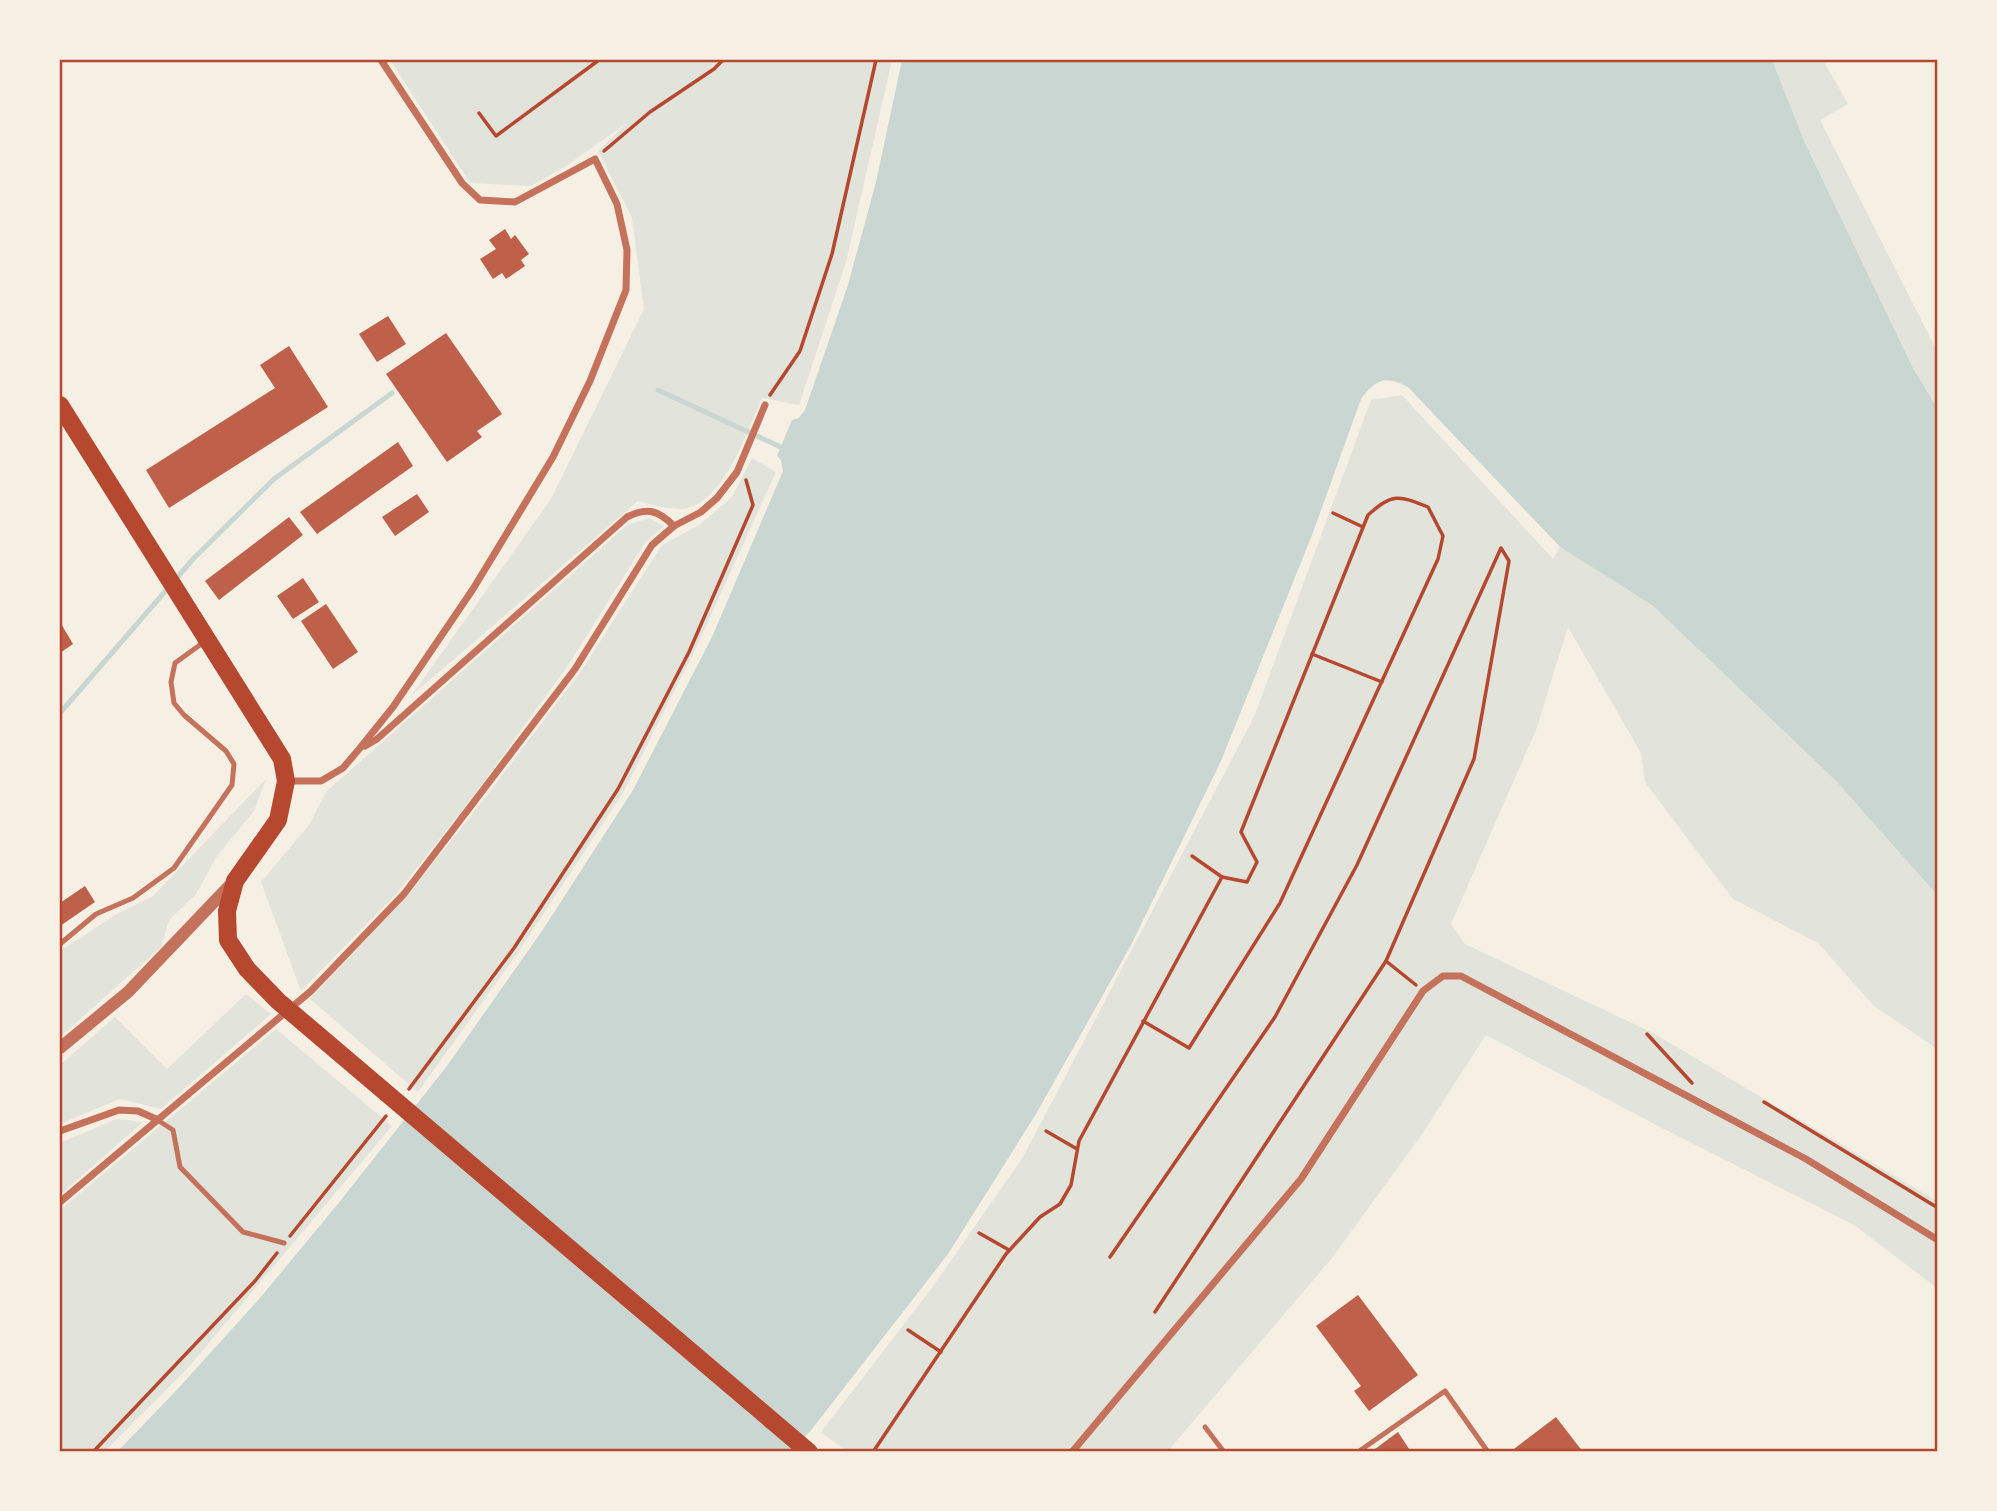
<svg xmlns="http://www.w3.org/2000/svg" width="1997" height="1511" font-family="Karla,sans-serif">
  <rect width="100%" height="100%" fill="#f6efe4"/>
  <g fill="#e2e4dc">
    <path d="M390,60H892L846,262L799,405L762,398C747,431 721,513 676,509C663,508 650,504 638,501L411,696L551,499L644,309L632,218L598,151L627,123L566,166L531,186L470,183Z"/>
    <path d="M1772,60H1823L1848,104L1820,120L1937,351V408L1912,366L1805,143Z"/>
    <path d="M1402,395L1553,559L1560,547L1652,605L1836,781L1937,895V1049L1873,1005L1818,943L1733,899L1645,782L1641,753L1568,627L1536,730L1451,924L1465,944L1653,1033L1937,1201V1288L1854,1225L1660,1127L1486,1035L1420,1137L1332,1258L1168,1451H846L821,1432L931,1289L1023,1157L1254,717L1371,400Z"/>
    <path d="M752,458L776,472L697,646L623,793L519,951L418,1092L310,999L408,895L484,799L581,671L662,545L699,525L732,497Z"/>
    <path d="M649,518L664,526L645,543L567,667L472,798L397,893L301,991L261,882L309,825L326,792L627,525Z"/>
    <path d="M266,779L254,811L217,856L196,894L169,920L161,947L60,1037V951L115,915L153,896Z"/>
    <path d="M246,994L271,1014L161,1109L120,1099L60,1124V1065L115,1017L167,1069Z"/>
    <path d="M276,1029L392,1126L187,1369L105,1451L60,1452V1210Z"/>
    <path d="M116,1119L143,1122L60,1195V1143Z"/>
  </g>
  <path fill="#c9d6d2" d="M902,60H1772L1805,143L1912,366L1937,408V895L1836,781L1652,605L1560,547L1408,387C1385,375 1376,379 1361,399L1312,535L1221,761L1131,945L1036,1114L948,1254L812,1429L792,1451L117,1452L174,1393L260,1298L337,1205L447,1066L542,931L633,790L712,637L783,471L781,460L777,456L792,420L799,418L805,410L848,285L876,182Z"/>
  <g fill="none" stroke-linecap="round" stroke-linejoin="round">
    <g stroke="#c9d6d2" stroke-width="5">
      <path d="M658,390L785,449"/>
      <path d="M60,713L194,558L274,479L392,393"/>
    </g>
  </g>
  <g fill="#bf614a">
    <path d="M505,229L511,239L515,235L529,254L521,260L525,266L506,279L502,273L493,279L480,259L496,249L489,240Z"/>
    <path d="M388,316L406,344L377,362L359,334Z"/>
    <path d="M446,333L502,414L477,431L482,437L447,462L386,374Z"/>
    <path d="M289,346L328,407L169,508L146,470L275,388L260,365Z"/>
    <path d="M398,442L413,466L317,534L300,512Z"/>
    <path d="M417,494L429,512L395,536L382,517Z"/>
    <path d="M289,517L303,535L219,600L205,581Z"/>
    <path d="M303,578L319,602L293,619L277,596Z"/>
    <path d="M326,604L358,652L333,669L301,621Z"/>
    <path d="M60,622L73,644L60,653Z"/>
    <path d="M85,886L95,902L60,926V903Z"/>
    <path d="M1358,1295L1418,1375L1369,1411L1354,1391L1361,1386L1316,1326Z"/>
    <path d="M1556,1417L1583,1452H1510Z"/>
    <path d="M1398,1432L1411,1452H1371Z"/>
  </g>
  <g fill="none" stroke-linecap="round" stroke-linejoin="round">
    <g stroke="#b5482f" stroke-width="3.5">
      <path d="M479,113L496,136L599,60"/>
      <path d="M604,151L650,112L714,69L723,60"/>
      <path d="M770,395L800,351L832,254L876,60"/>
      <path d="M1333,513L1363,527"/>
      <path d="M1312,654L1382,682"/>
      <path d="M1192,856L1222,877"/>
      <path d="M1386,961L1416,985"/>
      <path d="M1647,1034L1692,1083"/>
      <path d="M409,1089L514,948L618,789L689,652L753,505L746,480"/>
      <path d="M1764,1102L1938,1208"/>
      <path d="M1046,1131L1077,1149"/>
      <path d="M979,1233L1009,1250"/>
      <path d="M290,1236L386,1116"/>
      <path d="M1110,1257L1275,1017L1357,865L1501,548L1509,561L1474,759L1386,961L1155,1312"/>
      <path d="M908,1330L941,1352"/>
      <path d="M93,1452L255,1281L277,1253"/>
      <path d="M873,1452L1006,1254L1040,1217L1060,1204L1071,1185L1079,1141L1222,877L1247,882L1257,862L1241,832L1368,515C1393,493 1398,495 1428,507L1443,536L1438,559L1280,903L1189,1048L1143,1021"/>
    </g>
    <g stroke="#c5725c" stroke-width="5">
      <path d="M60,944L96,914L133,898L174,868L232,785L234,764L226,751L184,715L174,703L171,682L175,663L204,642"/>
      <path d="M156,1119L173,1130L180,1167L243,1232L284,1243"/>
      <path d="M1205,1427L1224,1452"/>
      <path d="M1358,1452L1445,1391L1488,1452"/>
    </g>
    <g stroke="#c5725c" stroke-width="7">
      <path d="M365,746L377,739L627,517C647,507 658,510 674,526"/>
      <path d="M286,781H321L343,768L360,748L393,707L473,589L553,457L590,381L626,290L627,250L617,204L595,159L515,202L480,200L462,183L381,60"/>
      <path d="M60,1131L119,1110L138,1111L156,1119"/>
      <path d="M60,1202L311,991L404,894L575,669L652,545L674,526L701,512L717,498L737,472L765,405"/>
      <path d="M1072,1452L1301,1179L1423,991L1443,976H1461L1806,1159L1938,1240"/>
    </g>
    <path stroke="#c5725c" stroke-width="12" d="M60,1048L128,992L232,883"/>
    <path stroke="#b5482f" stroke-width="18" d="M60,405L282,759L286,781L278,820L235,881L227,911L228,940L247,969L278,1001L809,1452"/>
  </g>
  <rect width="1997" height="1511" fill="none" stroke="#f6efe4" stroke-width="122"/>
  <rect x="61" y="61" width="1875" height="1389" fill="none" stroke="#b5482f" stroke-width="2.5"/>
</svg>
